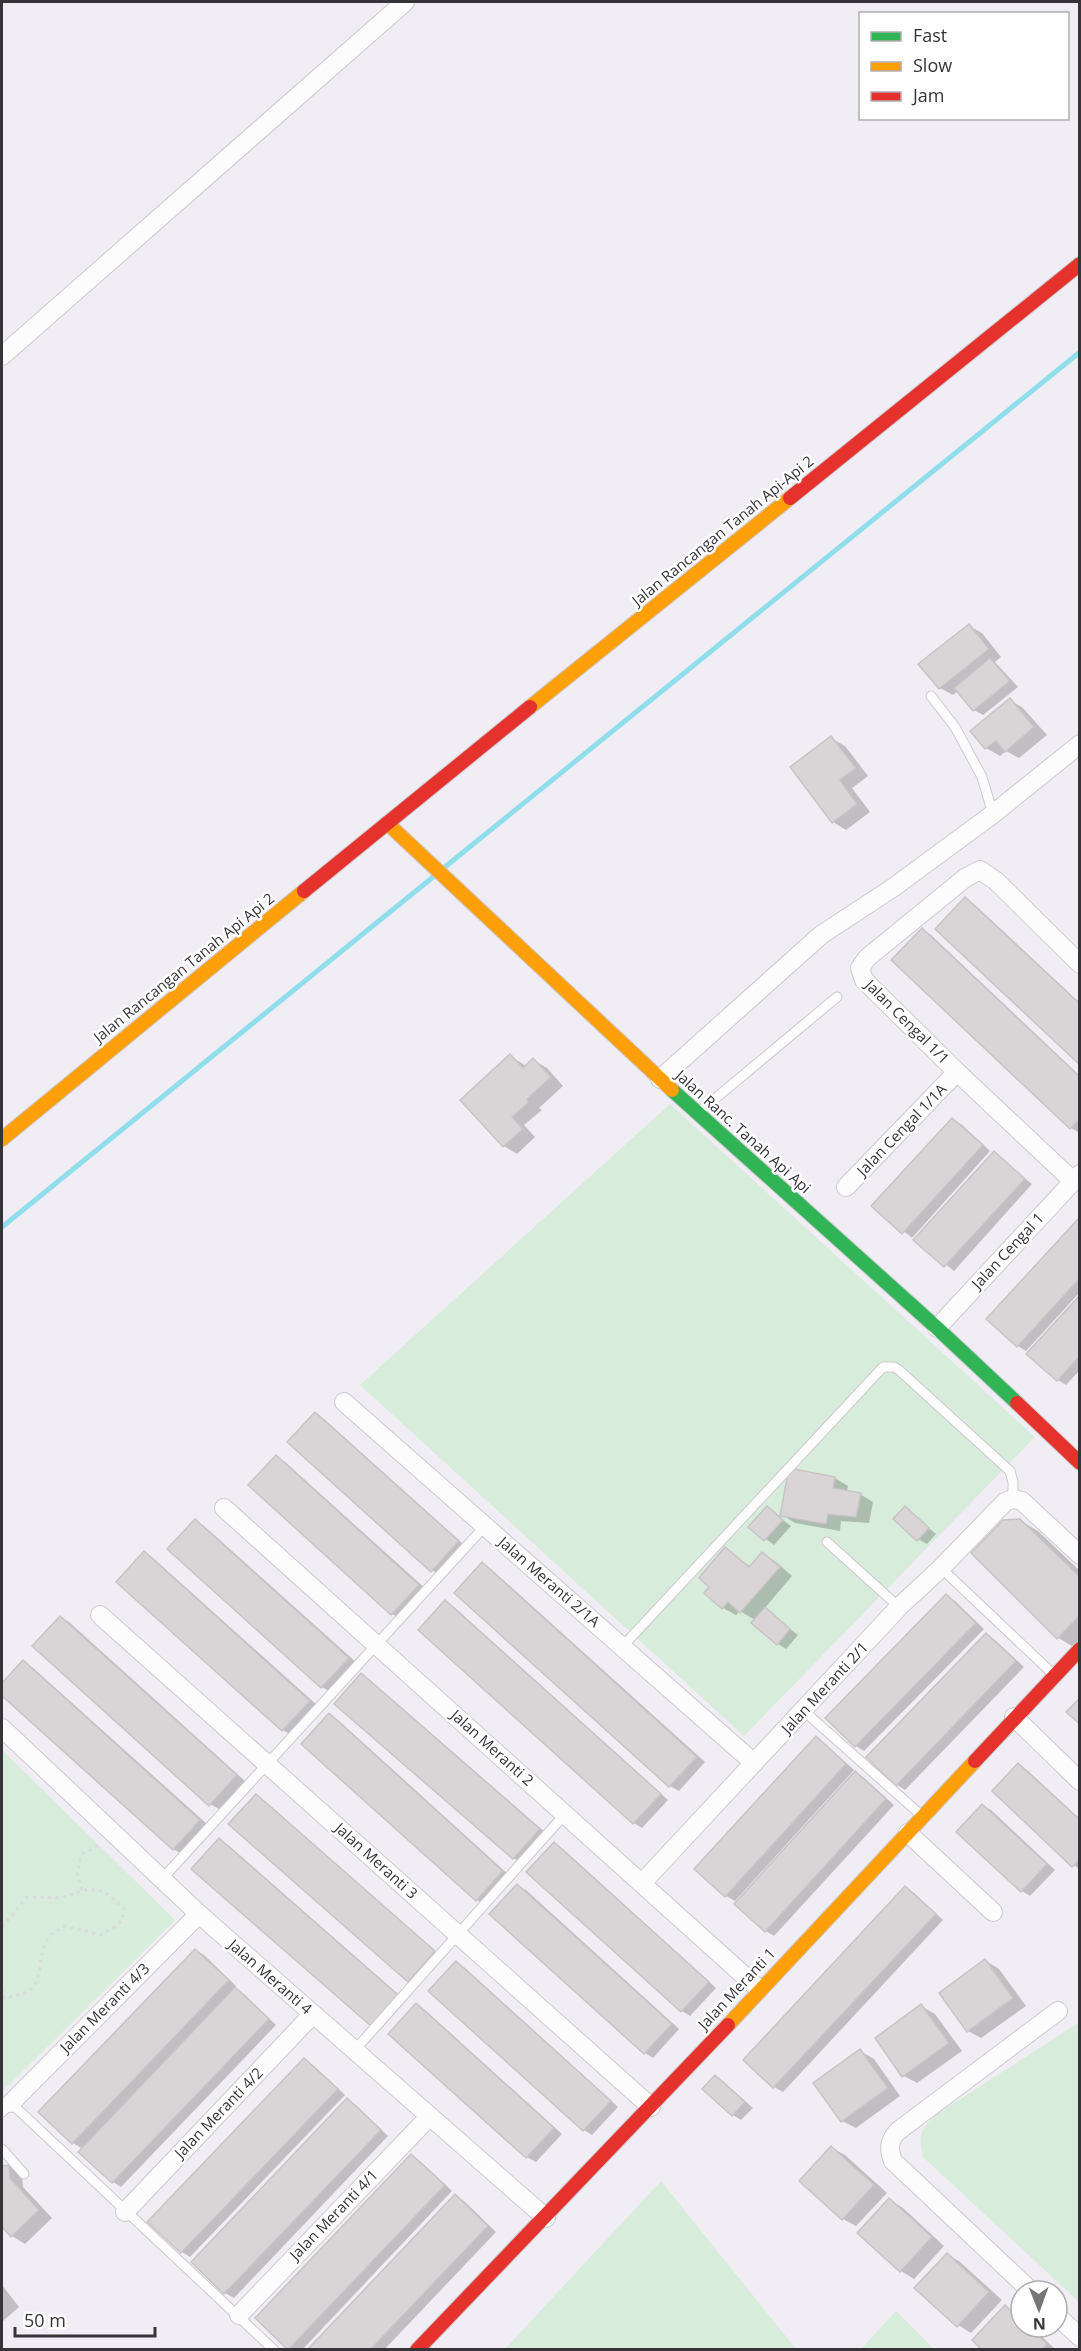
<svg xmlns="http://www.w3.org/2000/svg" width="1081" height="2351" font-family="'Open Sans',sans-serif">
  <rect width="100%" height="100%" fill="#f1edf4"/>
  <g fill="#d8ecdb">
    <path d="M670,1104L1035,1437L744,1736L360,1385Z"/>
    <path d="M2,1750L175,1920L2,2092Z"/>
    <path d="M1078,2023L1080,2024L1079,2302L923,2157C918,2134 920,2130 937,2114Z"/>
    <path d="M661,2181L796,2349H505Z"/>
    <path d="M896,2311L934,2349H861Z"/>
  </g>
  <g fill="#0003">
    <path d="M969,626L982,633L1001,657L995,662L1018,687L983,715L974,710L958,691L953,695L940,688Z"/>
    <path d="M1010,700L1023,708L1047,735L1019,758L1006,751L1000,756L986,748Z"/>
    <path d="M831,738L845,746L868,776L852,788L870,812L846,830L833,822Z"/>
    <path d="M966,899L974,904L1080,1003V1063Z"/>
    <path d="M922,930L931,935L1080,1076V1133L1071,1128Z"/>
    <path d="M510,1056L526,1066L533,1060L547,1068L563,1086L539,1108L542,1110L524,1125L535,1137L517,1154L504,1146Z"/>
    <path d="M952,1119L961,1124L990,1151L912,1238L874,1206Z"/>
    <path d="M994,1153L1032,1184L954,1271L915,1240Z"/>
    <path d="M1080,1219V1292L1026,1351L1018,1346Z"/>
    <path d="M1080,1297V1370L1066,1385L1058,1380Z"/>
    <path d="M315,1414L324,1419L466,1547L440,1575L432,1570Z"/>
    <path d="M276,1457L285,1462L427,1590L401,1619L392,1614L250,1485Z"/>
    <path d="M835,1478L848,1486L847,1492L860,1494L873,1502L869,1523L841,1521L840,1531L795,1523L782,1515Z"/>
    <path d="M767,1508L791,1526L774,1545L750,1527Z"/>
    <path d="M905,1508L936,1534L927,1544L918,1539Z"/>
    <path d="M1019,1520L1038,1531L1080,1571V1643L1075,1648L1057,1637Z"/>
    <path d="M195,1521L204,1526L357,1663L331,1692L322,1687L169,1549Z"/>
    <path d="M725,1549L751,1567L762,1554L776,1562L792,1576L764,1609L798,1635L786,1649L778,1644L755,1620L740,1611L736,1615L723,1608L711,1587Z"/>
    <path d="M145,1553L153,1558L318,1706L291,1735L283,1730Z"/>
    <path d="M482,1564L491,1569L705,1762L679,1791L670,1786L456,1593Z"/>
    <path d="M946,1596L955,1601L984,1629L864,1751L856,1746Z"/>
    <path d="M446,1602L454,1607L668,1800L642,1828L634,1823Z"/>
    <path d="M60,1617L69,1622L245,1781L219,1809L210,1804Z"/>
    <path d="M986,1635L995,1640L1024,1667L905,1790L897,1785Z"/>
    <path d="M24,1662L32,1667L208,1825L182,1854L173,1849L2,1694V1686Z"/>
    <path d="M361,1675L370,1680L547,1834L522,1863L513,1858Z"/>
    <path d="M329,1715L338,1720L511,1877L485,1905L477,1900Z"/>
    <path d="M816,1738L824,1743L854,1770L735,1901L726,1896L696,1869Z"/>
    <path d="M1018,1765L1027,1770L1080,1819V1869L1073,1865Z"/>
    <path d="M856,1773L864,1778L894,1805L774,1936L766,1931Z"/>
    <path d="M256,1796L265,1801L442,1957L417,1986L409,1981Z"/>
    <path d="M982,1805L991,1810L1055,1870L1030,1896L1022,1891Z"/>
    <path d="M219,1840L228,1845L406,2001L380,2030L371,2025Z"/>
    <path d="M554,1844L563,1849L716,1988L690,2016L682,2011L528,1872Z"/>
    <path d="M517,1886L526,1890L679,2029L653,2058L645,2053Z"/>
    <path d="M906,1888L914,1893L943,1920L783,2092L774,2087Z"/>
    <path d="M195,1950L204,1955L236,1986L234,1988L244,1994L276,2025L121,2187L113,2182L83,2149L73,2143Z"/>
    <path d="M986,1961L999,1969L1026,2006L981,2038L968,2031Z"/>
    <path d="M456,1963L465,1968L618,2107L592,2135L584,2130Z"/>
    <path d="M416,2005L425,2010L562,2134L536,2162L527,2157L390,2033Z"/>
    <path d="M921,2006L935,2014L962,2051L917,2083L904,2076Z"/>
    <path d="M860,2051L874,2059L900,2096L856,2128L842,2121Z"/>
    <path d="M304,2060L313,2065L345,2095L190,2257L182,2252Z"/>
    <path d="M715,2077L724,2082L753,2108L741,2120L733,2115Z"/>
    <path d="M348,2100L356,2105L388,2136L234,2298L225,2293L193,2262Z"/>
    <path d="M832,2148L845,2155L887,2193L856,2226L843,2219Z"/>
    <path d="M412,2156L420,2161L452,2191L302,2350L289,2348Z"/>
    <path d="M9,2166L22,2174L23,2187L52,2218L25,2244L12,2236L2,2225V2167Z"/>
    <path d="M455,2196L464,2201L496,2232L384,2350H309Z"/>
    <path d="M890,2200L903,2208L944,2246L914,2279L901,2271Z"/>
    <path d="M947,2254L960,2262L1002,2300L971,2333L958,2325Z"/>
    <path d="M2,2285L19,2307L2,2322Z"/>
    <path d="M1005,2307L1021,2317V2327H1032L1056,2350H985Z"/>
  </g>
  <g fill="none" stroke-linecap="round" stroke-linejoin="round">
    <g stroke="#90deec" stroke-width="5">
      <path d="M445,867L1080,352"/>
      <path d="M2,1227L433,877"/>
    </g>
  </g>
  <g fill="#d9d5d7" stroke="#c8c4c5" stroke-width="1.5">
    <path d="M969,624L989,649L939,689L918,664Z"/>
    <path d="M990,658L1010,681L973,711L954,688Z"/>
    <path d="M1010,698L1034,727L1005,752L996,741L985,749L970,731Z"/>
    <path d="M831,736L856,768L840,780L857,804L832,823L790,767Z"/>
    <path d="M965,897L1080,1004V1065L935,929Z"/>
    <path d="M922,928L1080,1077V1119L1070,1129L891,960Z"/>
    <path d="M510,1054L523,1068L533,1058L551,1077L527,1099L529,1102L512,1117L523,1129L503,1147L460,1100Z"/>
    <path d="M952,1118L983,1145L902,1234L871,1206Z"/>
    <path d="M994,1151L1025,1179L944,1267L913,1240Z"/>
    <path d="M1080,1217V1278L1017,1347L986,1319Z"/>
    <path d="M1080,1295V1356L1057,1381L1026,1354Z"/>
    <path d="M315,1412L459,1541L431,1572L287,1442Z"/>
    <path d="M276,1455L419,1585L391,1615L248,1485Z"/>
    <path d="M789,1468L835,1477L833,1488L861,1493L856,1517L828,1514L826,1524L780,1516Z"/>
    <path d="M767,1506L783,1520L764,1541L748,1527Z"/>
    <path d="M905,1506L929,1528L917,1541L893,1519Z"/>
    <path d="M195,1519L349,1658L321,1688L167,1549Z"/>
    <path d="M1020,1519L1080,1577V1615L1057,1639L971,1553L1003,1520Z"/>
    <path d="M725,1547L749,1567L762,1552L780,1567L740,1613L728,1602L722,1609L704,1593L709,1587L699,1578Z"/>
    <path d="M144,1551L310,1701L282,1731L116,1582Z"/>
    <path d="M482,1562L697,1757L669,1787L454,1593Z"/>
    <path d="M946,1594L976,1623L855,1747L825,1718Z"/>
    <path d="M445,1600L661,1794L633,1824L418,1630Z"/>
    <path d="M765,1607L790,1629L777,1645L751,1623Z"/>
    <path d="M60,1616L237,1775L209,1806L32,1646Z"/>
    <path d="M986,1633L1016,1661L896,1786L866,1757Z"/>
    <path d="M23,1660L200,1820L173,1850L2,1696V1683Z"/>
    <path d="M361,1673L540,1829L513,1859L334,1704Z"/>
    <path d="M1080,1698V1724L1066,1712Z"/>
    <path d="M329,1713L503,1871L476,1901L301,1744Z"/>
    <path d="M816,1736L846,1764L725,1897L694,1869Z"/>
    <path d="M1018,1763L1080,1820V1859L1072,1867L992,1791Z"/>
    <path d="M855,1771L886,1799L765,1932L734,1904Z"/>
    <path d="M256,1794L435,1951L408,1982L228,1824Z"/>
    <path d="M982,1804L1047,1864L1021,1892L956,1832Z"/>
    <path d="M219,1838L398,1995L371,2026L191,1869Z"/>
    <path d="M554,1842L709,1982L681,2012L526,1872Z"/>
    <path d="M517,1884L672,2024L644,2054L489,1914Z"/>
    <path d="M905,1886L936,1914L773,2088L743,2060Z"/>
    <path d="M195,1949L229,1980L72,2144L38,2112Z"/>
    <path d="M985,1959L1013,1998L967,2032L939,1993Z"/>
    <path d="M456,1961L611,2101L583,2131L428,1991Z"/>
    <path d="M235,1987L269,2019L112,2183L78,2152Z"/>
    <path d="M416,2003L554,2128L526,2158L388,2034Z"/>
    <path d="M921,2004L949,2043L902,2077L875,2038Z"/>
    <path d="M860,2049L888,2088L841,2122L813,2083Z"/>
    <path d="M304,2058L338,2089L181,2253L147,2222Z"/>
    <path d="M715,2075L745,2102L732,2116L702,2089Z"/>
    <path d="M347,2098L381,2130L224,2294L191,2262Z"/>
    <path d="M831,2146L874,2185L842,2220L799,2181Z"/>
    <path d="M411,2154L445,2185L288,2350L255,2318Z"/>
    <path d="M9,2165L10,2178L39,2210L11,2237L2,2227V2166Z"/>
    <path d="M455,2194L488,2226L370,2350H307Z"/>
    <path d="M889,2198L932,2237L900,2272L857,2233Z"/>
    <path d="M947,2253L989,2292L957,2327L914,2288Z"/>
    <path d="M1005,2305L1021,2320V2327H1029L1047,2344L1042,2350H982L972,2340Z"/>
  </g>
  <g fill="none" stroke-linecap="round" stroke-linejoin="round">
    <g stroke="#ccc9cf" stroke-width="11">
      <g id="lane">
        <path d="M931,696L955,727L982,777L993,814"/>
        <path d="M699,1112L837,997"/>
        <path d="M827,1542L899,1607"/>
        <path d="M941,1568L1053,1674"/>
        <path d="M622,1647L883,1367H894L899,1370L1010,1471L1013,1482V1499"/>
        <path d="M804,1711L921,1815"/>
        <path d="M162,1879L485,1526"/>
        <path d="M354,2051L565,1814"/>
        <path d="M2,2112L11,2103L274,2350"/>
        <path d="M2,2149L24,2174"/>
      </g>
    </g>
    <g stroke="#ccc9cf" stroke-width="20">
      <g id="street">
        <path d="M2,356L405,2"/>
        <path d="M660,1079L821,935L894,887L993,814L1080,744"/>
        <path d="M1073,1181L957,1072L864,980L860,968L867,958L965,878L980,870L996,881L1080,964"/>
        <path d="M846,1187L957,1072"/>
        <path d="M937,1328L1080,1174"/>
        <path d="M344,1402L754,1763"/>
        <path d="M224,1508L759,1989"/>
        <path d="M100,1615L651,2107"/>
        <path d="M1014,1717L1080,1781"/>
        <path d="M2,1728L199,1914L546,2218"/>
        <path d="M908,1833L993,1912"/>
        <path d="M642,1883L899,1607L941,1568L1005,1502L1013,1499L1022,1501L1080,1555"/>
        <path d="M11,2103L199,1914"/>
        <path d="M125,2212L313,2014"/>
        <path d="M1031,2291L893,2161C888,2149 889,2140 898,2131L1058,2011"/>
        <path d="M239,2315L430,2116"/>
        <path d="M1057,2316L1080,2337"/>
      </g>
    </g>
    <g stroke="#ccc9cf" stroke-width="16">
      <path id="fast" d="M672,1090L937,1328L1017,1403"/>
    </g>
    <g stroke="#ccc9cf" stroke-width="16">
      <g id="slow">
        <path d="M530,707L790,498"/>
        <path d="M387,823L672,1090"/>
        <path d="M2,1139L304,891"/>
        <path d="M728,2025L975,1761"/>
      </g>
    </g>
    <g stroke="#ccc9cf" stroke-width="16">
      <g id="jam">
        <path d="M790,498L1080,264"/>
        <path d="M304,891L530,707"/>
        <path d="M1017,1403L1080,1463"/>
        <path d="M975,1761L1080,1649"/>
        <path d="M417,2350L728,2025"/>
      </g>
    </g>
    <g stroke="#dad9db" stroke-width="3" stroke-dasharray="3 4.5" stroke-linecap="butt">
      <path d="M82,1890L77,1874L81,1855L101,1844"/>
      <path d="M2,1927L27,1897L60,1898L89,1889L105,1892L124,1908C125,1924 112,1929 100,1935L65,1926C59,1929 53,1932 49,1937C31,1961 54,1996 3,1997"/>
      <path d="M2,1989L3,1997L2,2008"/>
    </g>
    <use href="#lane" stroke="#fdfcfd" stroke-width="9"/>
    <use href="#street" stroke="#fdfcfd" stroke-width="18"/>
    <use href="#fast" stroke="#30b455" stroke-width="14"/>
    <use href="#slow" stroke="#ff9f0a" stroke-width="14"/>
    <use href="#jam" stroke="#e5322d" stroke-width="14"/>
  </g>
  <g text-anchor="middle" stroke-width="5" stroke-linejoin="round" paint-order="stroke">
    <g font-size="15" fill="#373439" stroke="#fff">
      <text transform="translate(723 531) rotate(-39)" y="5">Jalan Rancangan Tanah Api-Api 2</text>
      <text transform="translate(184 968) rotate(-39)" y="5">Jalan Rancangan Tanah Api Api 2</text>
      <text transform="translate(907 1022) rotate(45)" y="5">Jalan Cengal 1/1</text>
      <text transform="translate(902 1130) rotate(-46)" y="5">Jalan Cengal 1/1A</text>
      <text transform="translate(743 1132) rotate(42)" y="5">Jalan Ranc. Tanah Api Api</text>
      <text transform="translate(1008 1251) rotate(-47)" y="5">Jalan Cengal 1</text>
      <text transform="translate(549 1582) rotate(41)" y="5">Jalan Meranti 2/1A</text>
      <text transform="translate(825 1688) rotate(-47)" y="5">Jalan Meranti 2/1</text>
      <text transform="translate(492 1748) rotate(42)" y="5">Jalan Meranti 2</text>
      <text transform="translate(376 1861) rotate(42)" y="5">Jalan Meranti 3</text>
      <text transform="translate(270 1977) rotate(41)" y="5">Jalan Meranti 4</text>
      <text transform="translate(737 1989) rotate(-47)" y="5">Jalan Meranti 1</text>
      <text transform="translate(105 2008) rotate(-45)" y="5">Jalan Meranti 4/3</text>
      <text transform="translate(219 2113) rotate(-46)" y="5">Jalan Meranti 4/2</text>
      <text transform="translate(334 2215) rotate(-46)" y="5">Jalan Meranti 4/1</text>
    </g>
  </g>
  <rect width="1081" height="2351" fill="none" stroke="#373439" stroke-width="6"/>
  <rect x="859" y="12" width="210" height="108" fill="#ffffff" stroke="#afaeb0" stroke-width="1.5"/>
  <rect x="871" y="32" width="30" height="9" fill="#30b455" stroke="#afaeb0" stroke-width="1.5"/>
  <text x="913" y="42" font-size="18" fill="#373439">Fast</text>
  <rect x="871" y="62" width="30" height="9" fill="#ff9f0a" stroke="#afaeb0" stroke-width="1.5"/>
  <text x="913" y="72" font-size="18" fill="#373439">Slow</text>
  <rect x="871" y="92" width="30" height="9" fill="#e5322d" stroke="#afaeb0" stroke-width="1.5"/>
  <text x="913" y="102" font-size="18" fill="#373439">Jam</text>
  <g transform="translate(1039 2309) rotate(179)"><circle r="28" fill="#ffffff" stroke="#afaeb0" stroke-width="1.5"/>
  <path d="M0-4.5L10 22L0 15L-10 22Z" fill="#78757a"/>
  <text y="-9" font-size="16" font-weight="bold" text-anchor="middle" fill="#373439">N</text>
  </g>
  <path d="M15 2327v9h140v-9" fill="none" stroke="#373439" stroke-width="3"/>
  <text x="24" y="2327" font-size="18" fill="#373439" stroke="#ffffff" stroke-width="4.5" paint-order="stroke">50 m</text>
</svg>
